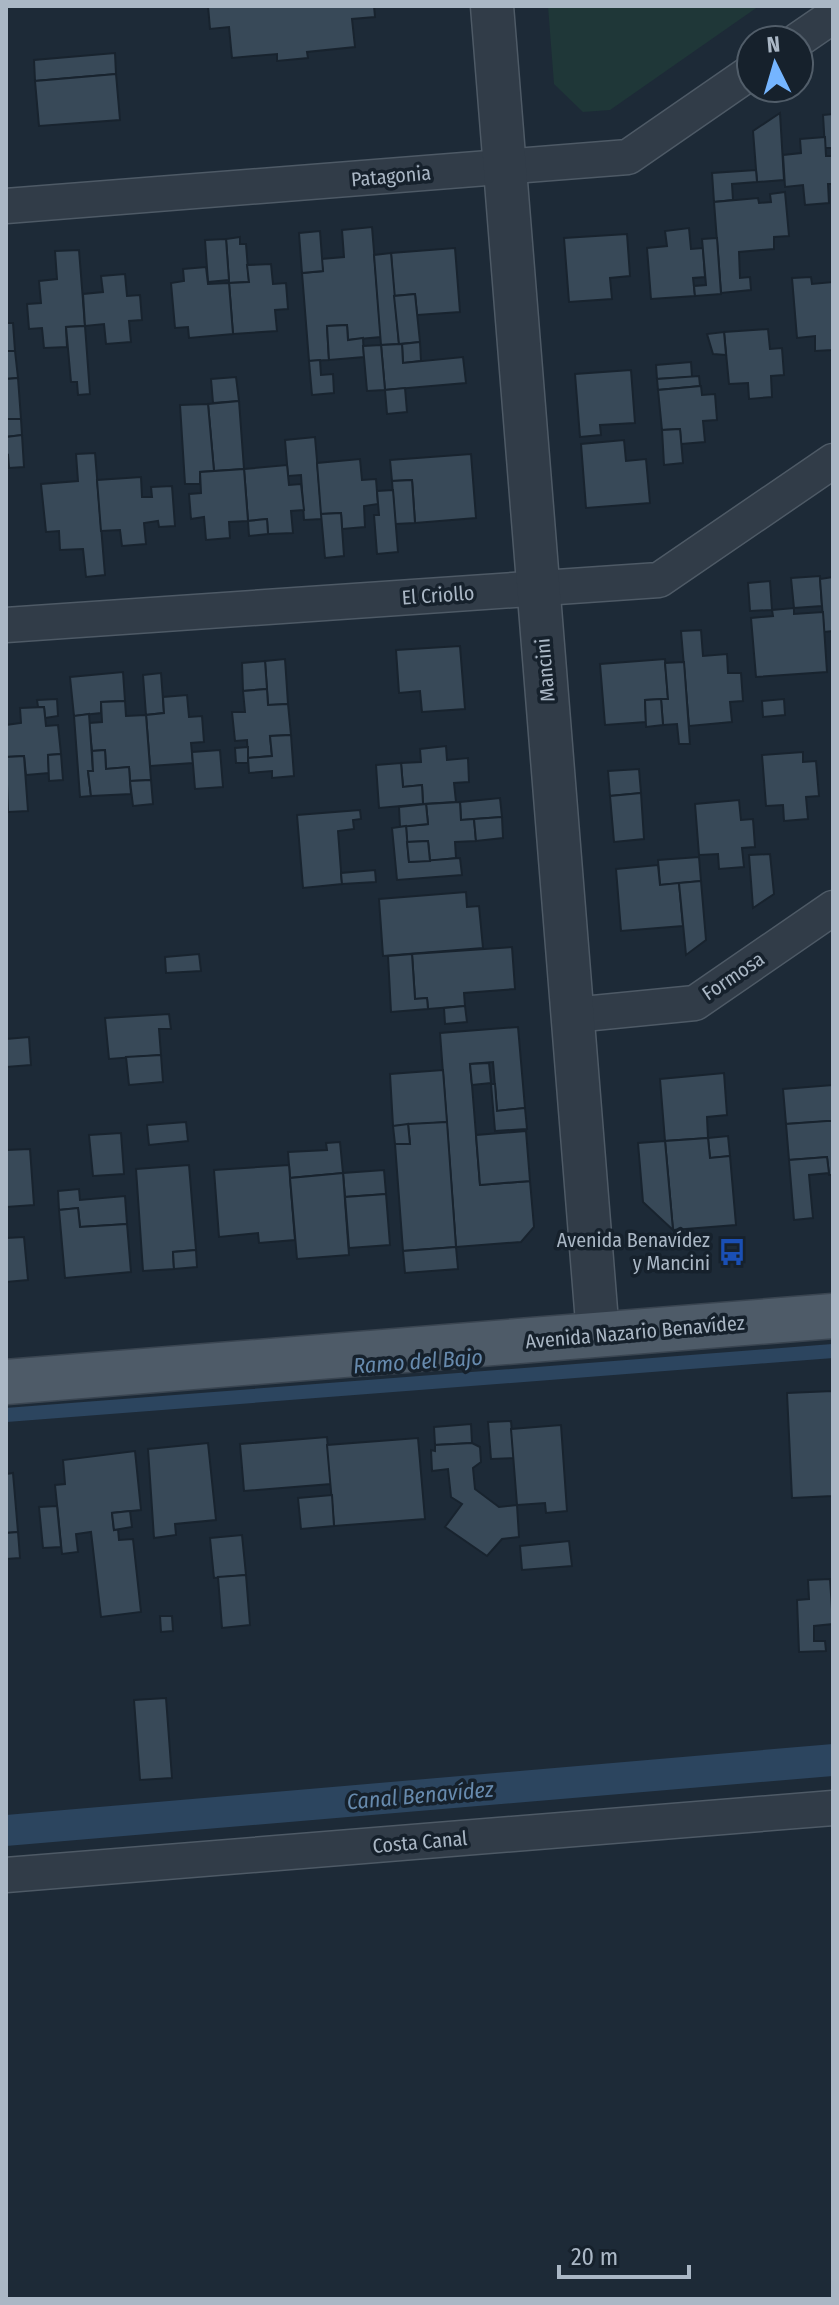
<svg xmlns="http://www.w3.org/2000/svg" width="839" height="2305" font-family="'Fira Sans Condensed',sans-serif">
  <rect width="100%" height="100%" fill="#1d2a37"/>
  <path fill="#1f3738" d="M548,6H759L610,110L583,112L554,84Z"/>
  <path fill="#2c455f" d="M833,1744V1776L6,1846V1815Z"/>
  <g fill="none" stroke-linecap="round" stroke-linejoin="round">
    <path stroke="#2c455f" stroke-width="14" d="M6,1415L833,1351"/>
  </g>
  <g fill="#384958" stroke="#18232e" stroke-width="2">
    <path d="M208,6H374L375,17L352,19L355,47L307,52L308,58L277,61V54L232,58L229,27L210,29Z"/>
    <path d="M115,53L116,74L35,81L34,60Z"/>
    <path d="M116,74L120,120L39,126L35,81Z"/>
    <path d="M780,113L784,180L757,182L753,131Z"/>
    <path d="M833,114V148H825L823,115Z"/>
    <path d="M825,137L826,156H833V184H828L829,203L805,205L803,185L785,187L783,155L801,153L800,139Z"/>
    <path d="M756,170L757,182L732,184L733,200L714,202L712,173Z"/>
    <path d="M785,192L789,236L774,237V249L739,252L740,278L750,277L751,290L721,293L714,202L758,198L759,203L771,202L770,194Z"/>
    <path d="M372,227L381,337L348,340L347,325L327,326L329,360L309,361L302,273L323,271L321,259L344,257L342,230Z"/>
    <path d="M689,228L691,249L703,248L705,277L693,278L695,296L651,299L647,248L667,246L665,231Z"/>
    <path d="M320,231L323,271L302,273L299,233Z"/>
    <path d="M627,234L630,276L610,278L612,299L569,302L564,238Z"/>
    <path d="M240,237V244H246L249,282L229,283L226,239Z"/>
    <path d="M717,238L721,294L695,296L694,286L706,285L702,239Z"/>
    <path d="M226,239L229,280L208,282L205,240Z"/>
    <path d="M455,248L460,312L417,315L415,294L394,296L391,253Z"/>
    <path d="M79,250L85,326L66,327L67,347L44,348L42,328L29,329L27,304L41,303L39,281L57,279L55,251Z"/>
    <path d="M391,253L399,344L381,345L374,255Z"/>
    <path d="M271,264L273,284L286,283L288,309L275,310L277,331L233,334L229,283L249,282L247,265Z"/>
    <path d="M206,267L208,284L229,283L233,334L189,338L188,327L175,328L171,283L184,281L183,269Z"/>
    <path d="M125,274L127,296L140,295L142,320L129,321L131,342L106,344L104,324L85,326L83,294L103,292L101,276Z"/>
    <path d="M811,277L812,284L833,282V350L815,351V336L797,338L792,278Z"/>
    <path d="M415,294L420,342L399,344L394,296Z"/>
    <path d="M6,323H13L15,351H6Z"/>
    <path d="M347,325L348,340L363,338L364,357L329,360L327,326Z"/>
    <path d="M85,326L90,394L78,395L77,382H71L66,327Z"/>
    <path d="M768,329L770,349L782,348L784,375L771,376L772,397L749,399L748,383L729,384L724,332Z"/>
    <path d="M724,332L726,355L713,354L707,334Z"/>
    <path d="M420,342L421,361L403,363L402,344Z"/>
    <path d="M402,344L403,363L463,357L466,383L385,390L381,345Z"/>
    <path d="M381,345L385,390L367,391L363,346Z"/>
    <path d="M6,351H15L18,378L6,379Z"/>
    <path d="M320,360L321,375L333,374L334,393L312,395L309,361Z"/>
    <path d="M691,362L692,377L657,379L656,365Z"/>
    <path d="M631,370L635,423L600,425L601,435L580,437L575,374Z"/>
    <path d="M699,376L700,386L658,390L657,379Z"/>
    <path d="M236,377L239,401L213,403L211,379Z"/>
    <path d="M18,378L21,419H6V379Z"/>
    <path d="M701,386L702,395L715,394L717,420L703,421L705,442L681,444L680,429L662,430L658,390Z"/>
    <path d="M405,388L407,412L387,414L385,390Z"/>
    <path d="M239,401L244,469L214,471L208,404Z"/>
    <path d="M208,404L214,471L200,472V484H185L180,405Z"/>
    <path d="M6,419H21L22,435L6,437Z"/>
    <path d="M680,429L683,463L664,465L662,430Z"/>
    <path d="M22,435L24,467L9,468L8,455L6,456V437Z"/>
    <path d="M315,437L322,519L304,520L301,475L288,476L285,440Z"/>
    <path d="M624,440L626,461L646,459L650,503L586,508L581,444Z"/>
    <path d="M95,453L105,575L86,577L83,549L60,550L59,531L46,532L41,484L78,481L76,454Z"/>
    <path d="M471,454L476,518L415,523L412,480L392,481L390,460Z"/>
    <path d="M360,459L362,480L376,479L378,504L364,506L365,527L342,529L341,513L321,514L317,463Z"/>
    <path d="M287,465L289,485L301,484L304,510L291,511L293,533L268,534L267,519L248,521L244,469Z"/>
    <path d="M244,469L248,521L229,522L230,538L206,540L204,517L191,519L189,494L201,493L200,472Z"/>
    <path d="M141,477L142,497H152L151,487L172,486L175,526L159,527L158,521L144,523L146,544L122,546L120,530L101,531L97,480Z"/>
    <path d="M412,480L415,523L395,524L392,481Z"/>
    <path d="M393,490L398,552L377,554L374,515H379L377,491Z"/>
    <path d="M341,513L344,556L325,558L321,514Z"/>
    <path d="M267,519L268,534L249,536L248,521Z"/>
    <path d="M820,576L822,606L794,608L791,578Z"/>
    <path d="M833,577V631L824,632L820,579Z"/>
    <path d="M770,581L772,610L750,611L748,583Z"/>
    <path d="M794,608V614L823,612L827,672L756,677L751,618L773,616L772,610Z"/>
    <path d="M701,630L703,656L727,654L728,673H741L743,701L730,702L732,722L689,726L681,631Z"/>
    <path d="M460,646L465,709L422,712L420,691L399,693L396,650Z"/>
    <path d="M285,659L288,704L268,705L265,661Z"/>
    <path d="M665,659L668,699L645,700L646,722L605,725L600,664Z"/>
    <path d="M265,661L267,689L243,691L242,663Z"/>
    <path d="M684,662L690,744H679L677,724L663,725L661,699H668L665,663Z"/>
    <path d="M123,672L125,701L101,702V713L74,716L70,677Z"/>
    <path d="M161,673L164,713L146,715L143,675Z"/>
    <path d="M267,689L268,705L288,704L291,735L270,736L272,756L248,758L247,740L235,741L232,712H245L243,691Z"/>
    <path d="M187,695L189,717L202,716L204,742L191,743L193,763L150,766L146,715L164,713L163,697Z"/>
    <path d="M57,699L58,716L45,718L44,707H38L37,700Z"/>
    <path d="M661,699L663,725L646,727L645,700Z"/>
    <path d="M784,699L785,715L763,717L762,701Z"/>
    <path d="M125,701L126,716L146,715L151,780L130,781L129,767L106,769L105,750L92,751L89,723L102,722L101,702Z"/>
    <path d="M44,707L46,726L58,725L61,754L48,755L49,773L26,775L24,756L6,757V725L21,723L20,708Z"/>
    <path d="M89,714L93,771H88L91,796L80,797L74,716Z"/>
    <path d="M291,735L294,776L272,778V771L249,773L248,758L272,756L270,736Z"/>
    <path d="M446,746L447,760L468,758L469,782L454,783L456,802L423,804L422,785L403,787L401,763L421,762L420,749Z"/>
    <path d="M248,747V763H236L235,748Z"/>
    <path d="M105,750L106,769L129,767L131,794L91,796L88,771H93L92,751Z"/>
    <path d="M220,750L223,787L195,789L192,752Z"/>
    <path d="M803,752V762L816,761L819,796L806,797L808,819L784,821L783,805L766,806L762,755Z"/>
    <path d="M61,754L63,780L49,781L48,755Z"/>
    <path d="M24,756L28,811L8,812L6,757Z"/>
    <path d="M401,763L403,787L422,785L423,804L379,808L376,765Z"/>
    <path d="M639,769L641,793L610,796L608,771Z"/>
    <path d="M151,780L153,804L133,806L130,781Z"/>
    <path d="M641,793L644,839L614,842L610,796Z"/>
    <path d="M500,798L502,817L461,820L460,802Z"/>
    <path d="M739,800L741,820L753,819L755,847L742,848L744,867L719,869L718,854L699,855L695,804Z"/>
    <path d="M460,802L461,820L474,819L476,841L455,842L456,858L430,861L428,841L407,842L406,826L428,824L426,804Z"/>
    <path d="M426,804L428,824L400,827L399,807Z"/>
    <path d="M360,810L361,819L353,820L354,829L338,831L342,884L303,888L297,815Z"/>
    <path d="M502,817L503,838L476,841L474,819Z"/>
    <path d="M406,826L409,862L460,858L462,875L397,880L392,828Z"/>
    <path d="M428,841L430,861L409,862L407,842Z"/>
    <path d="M770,854L774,894L753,908L749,855Z"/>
    <path d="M699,857L701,881L660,885L658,860Z"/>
    <path d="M658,865L660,885L679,883L683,926L621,931L616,869Z"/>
    <path d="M375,870L376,882L342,884L341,873Z"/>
    <path d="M701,881L706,940L686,955L679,883Z"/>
    <path d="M466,892L467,907L479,906L483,948L383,956L379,899Z"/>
    <path d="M512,947L515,989L464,993L465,1006L428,1009L427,998L415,999L412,954Z"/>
    <path d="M199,954L201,971L166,973L165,957Z"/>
    <path d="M412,954L415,999L427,998L428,1009L391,1012L388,956Z"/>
    <path d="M465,1006L467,1022L445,1024L444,1008Z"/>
    <path d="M169,1014L171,1029H159L161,1055L109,1059L105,1018Z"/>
    <path d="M518,1027L525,1108L497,1111L493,1062L470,1064L472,1085L480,1185L530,1181L534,1227L521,1242L456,1247L440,1033Z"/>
    <path d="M29,1037L31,1065L6,1067V1039Z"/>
    <path d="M161,1055L163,1082L129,1085L126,1057Z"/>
    <path d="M489,1063L491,1083L472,1085L470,1064Z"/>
    <path d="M443,1070L447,1122L393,1126L390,1074Z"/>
    <path d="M724,1073L727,1115L707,1117L708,1138L665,1141L660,1079Z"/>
    <path d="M491,1084H495L497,1111L525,1108L527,1129L495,1131Z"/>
    <path d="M833,1085V1121L786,1124L783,1089Z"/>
    <path d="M827,1121H833V1175H829L827,1157L789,1160L786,1124Z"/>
    <path d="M186,1122L188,1141L149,1145L147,1125Z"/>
    <path d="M447,1122L456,1247L403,1251L395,1144H410L408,1124Z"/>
    <path d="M408,1124L410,1144H395L393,1126Z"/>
    <path d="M526,1131L530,1181L480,1185L476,1135Z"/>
    <path d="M121,1133L124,1174L93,1176L89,1135Z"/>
    <path d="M728,1136L730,1156L710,1158L708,1138Z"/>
    <path d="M708,1138L710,1158L730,1156L736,1225L673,1230L665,1141Z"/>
    <path d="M665,1141L673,1230L643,1202L638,1143Z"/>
    <path d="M340,1142L343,1173L290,1178L288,1152L327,1150L326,1143Z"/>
    <path d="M30,1149L34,1205L6,1207V1150Z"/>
    <path d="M827,1157L829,1173L809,1175L813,1218L794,1220L789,1160Z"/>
    <path d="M189,1165L196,1250L173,1252L174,1269L143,1271L136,1169Z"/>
    <path d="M289,1165L295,1240L259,1243L258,1233L219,1237L214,1170Z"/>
    <path d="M384,1170L386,1194L345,1197L343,1173Z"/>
    <path d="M343,1173L349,1255L297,1259L290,1178Z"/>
    <path d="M79,1189L80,1200L125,1196L127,1224L80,1227L78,1208L59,1210L58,1191Z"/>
    <path d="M386,1194L390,1245L349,1248L345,1197Z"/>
    <path d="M78,1208L80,1227L127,1224L131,1272L65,1278L59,1210Z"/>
    <path d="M24,1237L28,1280L6,1282V1238Z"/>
    <path d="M456,1247L458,1269L405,1273L403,1251Z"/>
    <path d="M196,1250L197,1267L174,1269L173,1252Z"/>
    <path d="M833,1391V1496L792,1498L787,1393Z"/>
    <path d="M511,1421L514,1458L491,1459L488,1422Z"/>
    <path d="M471,1424L472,1443L435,1445L434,1427Z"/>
    <path d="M561,1425L567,1511L546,1513L545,1503L517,1505L511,1429Z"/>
    <path d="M327,1437L331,1484L244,1491L240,1444Z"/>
    <path d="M418,1438L425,1519L334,1526L327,1445Z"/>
    <path d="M208,1443L216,1520L175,1524L176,1535L154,1538L148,1449Z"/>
    <path d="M472,1443L480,1447L481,1462L473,1468L475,1489L499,1507L517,1505L519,1537L502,1539L487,1556L445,1527L462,1504L451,1497L448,1469L432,1471L431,1450L435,1451V1445Z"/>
    <path d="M135,1451L141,1510L112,1513L114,1530L118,1529L119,1540L133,1539L141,1612L101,1617L91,1532L76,1534L78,1552L62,1554L55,1485L65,1484L63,1460Z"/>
    <path d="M13,1473L18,1532L6,1533V1474Z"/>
    <path d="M332,1495L334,1526L301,1529L298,1498Z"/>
    <path d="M57,1506L61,1547L43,1548L39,1507Z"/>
    <path d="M130,1511L132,1527L114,1530L112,1513Z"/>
    <path d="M18,1532L20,1558L6,1559V1533Z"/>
    <path d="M242,1535L246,1575L214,1578L210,1538Z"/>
    <path d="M569,1541L572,1566L522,1570L520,1546Z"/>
    <path d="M246,1575L250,1625L222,1628L218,1577Z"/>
    <path d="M830,1579L833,1624L814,1626V1641H825L826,1651L799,1652L797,1600L809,1599L808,1580Z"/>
    <path d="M160,1616H172L173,1631L161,1632Z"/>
    <path d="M166,1698L172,1778L140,1780L134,1700Z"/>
  </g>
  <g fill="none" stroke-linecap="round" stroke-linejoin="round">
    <g stroke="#4e5a66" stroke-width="37">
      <g id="minor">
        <path d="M798,40L833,16"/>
        <path d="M6,206L628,157L751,72"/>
        <path d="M6,625L659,580L833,461"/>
        <path d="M573,1015L695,1003L833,908"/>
        <path d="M6,1875L833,1808"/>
      </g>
    </g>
    <g stroke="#4e5a66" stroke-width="45">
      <path id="tertiary" d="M492,6L598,1335"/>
    </g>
    <g stroke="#3a4551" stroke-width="47">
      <path id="primary" d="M6,1382L833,1316"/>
    </g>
    <use href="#minor" stroke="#313c48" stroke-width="34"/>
    <use href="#tertiary" stroke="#313c48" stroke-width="42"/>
    <use href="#primary" stroke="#4e5b68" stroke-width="44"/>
  </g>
  <defs>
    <g id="bus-bare" transform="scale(2.16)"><path d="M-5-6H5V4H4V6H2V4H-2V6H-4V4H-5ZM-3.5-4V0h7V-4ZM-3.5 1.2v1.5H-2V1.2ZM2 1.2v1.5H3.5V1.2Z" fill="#1a4fb4" stroke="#16212c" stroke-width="2.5" paint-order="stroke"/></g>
  </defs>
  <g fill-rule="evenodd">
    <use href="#bus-bare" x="732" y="1252"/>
  </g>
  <g text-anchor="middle" stroke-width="7" stroke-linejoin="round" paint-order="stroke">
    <g font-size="20" fill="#aab7c5" stroke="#16212c">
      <text transform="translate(391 176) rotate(-5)" y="7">Patagonia</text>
      <text transform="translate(438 595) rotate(-4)" y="7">El Criollo</text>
      <text transform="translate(545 670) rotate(-95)" y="7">Mancini</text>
      <text transform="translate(733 976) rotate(-34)" y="7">Formosa</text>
      <text transform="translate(635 1332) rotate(-5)" y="7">Avenida Nazario Benavídez</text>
      <text transform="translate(420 1842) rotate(-5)" y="7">Costa Canal</text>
    </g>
    <g font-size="20" fill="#aab7c5" stroke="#16212c" text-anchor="end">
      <text x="710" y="1247">Avenida Benavídez<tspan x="710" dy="23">y Mancini</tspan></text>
    </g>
    <g font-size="22" font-style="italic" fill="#678aad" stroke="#16212c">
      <text transform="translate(418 1361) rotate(-4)" y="8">Ramo del Bajo</text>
      <text transform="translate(420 1795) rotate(-5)" y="8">Canal Benavídez</text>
    </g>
  </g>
  <rect width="839" height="2305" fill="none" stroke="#aab7c5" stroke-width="16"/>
  <g transform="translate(775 64) rotate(355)"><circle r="38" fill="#16212c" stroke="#515d69" stroke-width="2"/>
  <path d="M0-6L14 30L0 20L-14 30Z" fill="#75b5ff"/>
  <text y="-12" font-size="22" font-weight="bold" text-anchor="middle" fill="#aab7c5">N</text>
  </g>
  <path d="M559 2265v12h130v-12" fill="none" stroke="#aab7c5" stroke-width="4"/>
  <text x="571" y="2265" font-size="24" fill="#aab7c5" stroke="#16212c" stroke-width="6" paint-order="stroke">20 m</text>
</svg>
